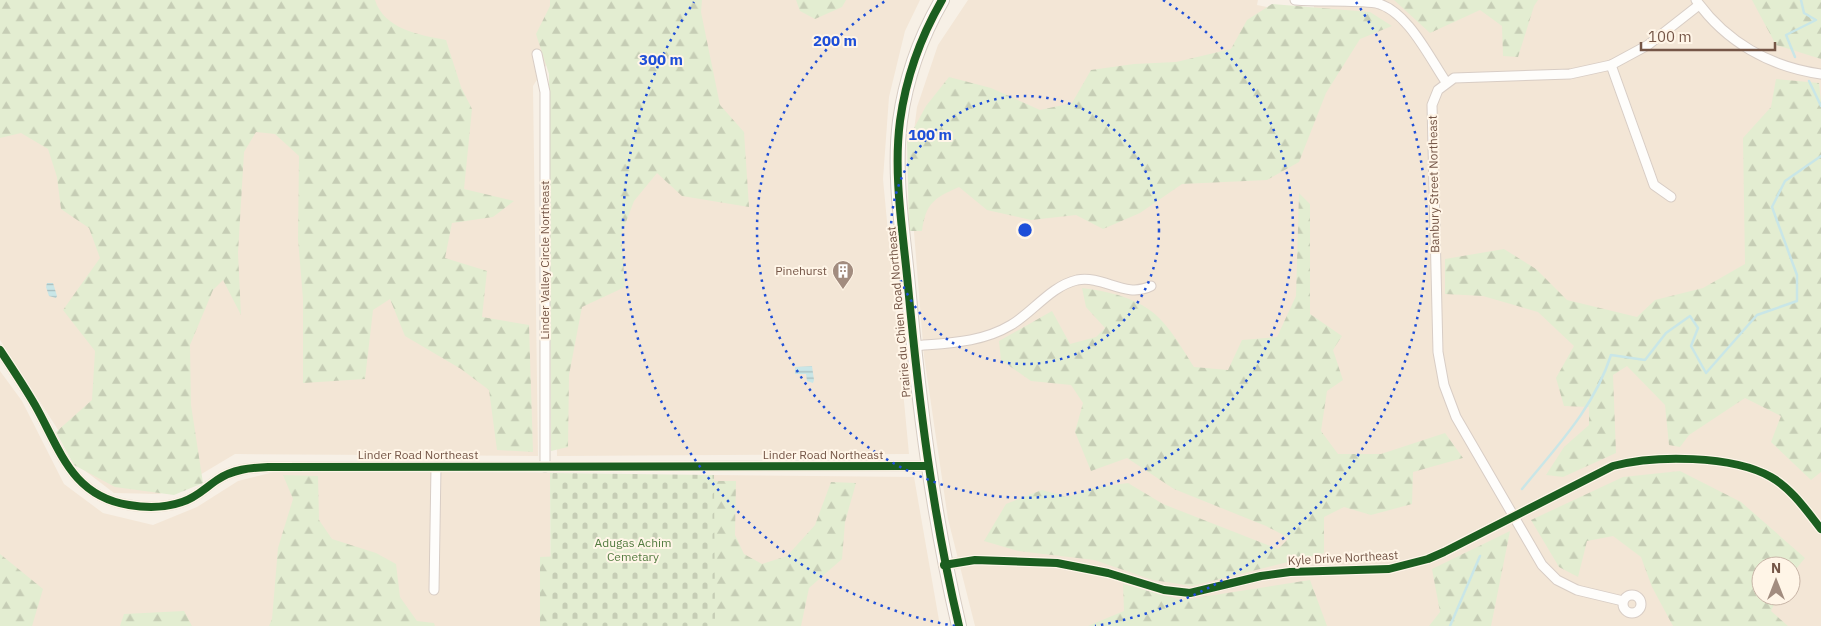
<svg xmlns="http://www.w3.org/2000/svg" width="1821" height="626" font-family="'IBM Plex Sans',sans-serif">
  <defs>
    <pattern id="forest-firs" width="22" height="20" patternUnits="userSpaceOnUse" patternTransform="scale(1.25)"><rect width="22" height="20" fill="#e3edd1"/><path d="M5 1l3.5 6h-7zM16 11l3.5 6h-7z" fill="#c6cdb5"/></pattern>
    <pattern id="cemetery-stones" width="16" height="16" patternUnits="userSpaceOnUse" patternTransform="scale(1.25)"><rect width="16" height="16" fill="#e3edd1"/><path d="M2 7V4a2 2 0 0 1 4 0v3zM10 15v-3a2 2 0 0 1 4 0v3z" fill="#c6cdb5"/></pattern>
    <pattern id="water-rules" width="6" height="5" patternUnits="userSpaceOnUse" patternTransform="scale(1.25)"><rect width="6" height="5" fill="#c9e6e7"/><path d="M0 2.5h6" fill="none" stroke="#a8bdbd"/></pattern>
  </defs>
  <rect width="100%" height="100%" fill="#f7f0e6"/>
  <g fill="#f3e6d6" fill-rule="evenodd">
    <path d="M155,0H920L905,31L889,97L883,179L909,454L557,456L552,56L533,86L538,456L235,454L188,482L159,494L114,493L84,470L0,340V65Z"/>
    <path d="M968,0H1258L1257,5L1314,16V0H1821V626H975L948,519L924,356L909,170L917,107L938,45ZM1761,566H1791V596H1761Z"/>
    <path d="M0,371L22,401L64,484L103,513L153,525L197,507L238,481L274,472L550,473L551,626H0Z"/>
    <path d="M714,475L914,477L940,626H715Z"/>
  </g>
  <g fill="url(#forest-firs)">
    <path d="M0,0H375C384,29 419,35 446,40L461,87L472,109L464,189L514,201L493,217L452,223L445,258L487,271L482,317L529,325L533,452L497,450L489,390L461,369L405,336L390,299L373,310L365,379L303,383V299L298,239L299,156L275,134L256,132L244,152L238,253L241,315L223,280L213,290L190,345L191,405L203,483L174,495L115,487L74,465L56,432L92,400L95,351L63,310L100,258L89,228L61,209L57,177L48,149L21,133L0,138Z"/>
    <path d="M550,0H702L701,12L720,105L744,132L749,207L682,196L657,173L634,201L621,235L625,287L582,307L569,375L568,447L551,451L549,74L536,34L550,6Z"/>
    <path d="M796,0H846L842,7L815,19L800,11Z"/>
    <path d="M1394,0H1538L1534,6L1518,57L1503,56L1502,26L1480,10L1430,33Z"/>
    <path d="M1752,0H1821V59L1776,45Z"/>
    <path d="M1272,4L1370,12L1392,26L1360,39L1326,93L1299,162L1267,180L1182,184L1140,213L1103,229L1076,215L1031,220L987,210L959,187C934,198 926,203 922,231H909L907,141L926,106L949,77L991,88L1040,110L1072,103L1091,70L1134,64L1176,62L1231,49L1247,20Z"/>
    <path d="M1776,79L1819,83L1821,102V472L1811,480L1771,442L1781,416L1745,398L1689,435L1680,447L1669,445L1665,405L1627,366L1613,375L1616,453L1563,477L1546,475L1564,447L1589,425V407L1564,406L1556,378L1574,346L1538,312L1483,296L1445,294V259L1504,249L1536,269L1567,300L1637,317L1655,300L1703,288L1745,264L1743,138L1771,107Z"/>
    <path d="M1299,193L1310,204V314L1342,336L1333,350L1343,380L1327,391L1321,431L1338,454H1381L1445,433L1463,458L1413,472L1412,504L1371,515L1344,507L1324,517V553L1192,586L1153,580L1094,560L1018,551L984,541L1006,504L1042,490L1067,497L1098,487L1128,483L1163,504L1278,549L1289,538L1266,526L1174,489L1127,458L1091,471L1075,432L1083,403L1071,385L1031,381L1001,360L999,341L1052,311L1070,344L1096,337L1105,328L1086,307L1082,288C1106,291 1131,296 1151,311C1168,323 1183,350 1194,367L1228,370L1242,340L1277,337L1296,296Z"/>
    <path d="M1680,471L1741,502L1805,558L1791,575V566H1761V596H1778L1771,611L1788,626H1673L1652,587L1641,557L1613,536L1587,541L1578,577L1559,567L1531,520L1623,477Z"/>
    <path d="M283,475L318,476L319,520L332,539L376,553L396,564L400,597L417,621L434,623L435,626H269L272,619L278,548L293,499Z"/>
    <path d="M706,481H736L735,535L744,554L762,564L787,556L815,525L831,482L856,483L845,522L842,559L809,588L801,626H540V557L586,555Z"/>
    <path d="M1510,531L1491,626H1429L1440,612L1432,569Z"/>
    <path d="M0,554L43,589L32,626H0Z"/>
    <path d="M1310,580L1327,626H1088L1124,611L1123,584L1182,600Z"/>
    <path d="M184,611L192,626H120L124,614Z"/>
  </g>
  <path fill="url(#cemetery-stones)" d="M550,473L714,475L715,626H551Z"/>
  <g fill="url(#water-rules)">
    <path d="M47,283H53L57,296L56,298L49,296L46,287Z"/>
    <path d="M812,366L814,380L813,383L807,381L806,374H795V367Z"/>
  </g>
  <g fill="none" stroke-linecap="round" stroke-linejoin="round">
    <g stroke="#c9e6e7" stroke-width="2.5">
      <path d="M1795,57L1786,35L1816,20L1804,13L1801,0"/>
      <path d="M1809,81L1821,106"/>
      <path d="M1522,489C1557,446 1594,408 1611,355L1645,360L1666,333L1690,316L1698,328L1691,346L1706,373L1757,315L1797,301V275L1772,207L1785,181L1821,156"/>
      <path d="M1450,626L1480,556"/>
    </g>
    <g stroke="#d8cdc5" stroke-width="11">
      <g id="street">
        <path d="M1295,0C1321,2 1350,0 1376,3C1407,10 1429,57 1446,82"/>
        <path d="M1696,0C1726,42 1770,67 1821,74"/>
        <path d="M537,54L545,92V467"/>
        <path d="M1611,65L1654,185L1671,197"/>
        <path d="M914,346C947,343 981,343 1011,325C1033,312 1051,286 1077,280C1104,275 1125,299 1151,286"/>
        <path d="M0,350C12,368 24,386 35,405C60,449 71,496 129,505C147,508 165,508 182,502C196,498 205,488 217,480C233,469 250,468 268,467L927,466"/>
        <path d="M944,565L975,560L1057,563L1108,573L1164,590L1190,593L1261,576L1290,572L1389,569L1428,559L1444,552L1613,466C1655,455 1732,455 1771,477C1792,489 1806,510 1821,529"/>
        <path d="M434,590L436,467"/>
        <circle cx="1632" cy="604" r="9"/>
        <path d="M1623,601L1577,590L1557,580L1542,565L1456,417L1444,385L1438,352L1432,105L1438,90L1454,78L1570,74L1611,65L1648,45L1699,5"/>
      </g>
    </g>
    <g stroke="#d7ccc3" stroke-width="16">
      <path id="secondary" d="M942,0C920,38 906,77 900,121C893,175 903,232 908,286C919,403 932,511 959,626"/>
    </g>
    <use href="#street" stroke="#fefdfb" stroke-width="9"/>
    <use href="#secondary" stroke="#fefdfb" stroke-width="14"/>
    <g stroke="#fff5e7" stroke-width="11">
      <g id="cycleway">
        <path d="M942,0C920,38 906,77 900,121C893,175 903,232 908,286C919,403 932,511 959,626"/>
        <path d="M0,350C12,368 24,386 35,405C60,449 71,496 129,505C147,508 165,508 182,502C196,498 205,488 217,480C233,469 250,468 268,467L927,466"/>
        <path d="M944,565L975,560L1057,563L1108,573L1164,590L1190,593L1261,576L1290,572L1389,569L1428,559L1444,552L1613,466C1655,455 1732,455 1771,477C1792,489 1806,510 1821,529"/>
      </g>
    </g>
    <use href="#cycleway" stroke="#1b5e20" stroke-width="8"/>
  </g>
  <g fill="none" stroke="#1d4ed8" stroke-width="2.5" stroke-dasharray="2.5 5">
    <circle cx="1025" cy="230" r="134"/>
    <path d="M1163 0A268 268 0 1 1 887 0"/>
    <path d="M955 626A402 402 0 0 1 694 2M1356 2A402 402 0 0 1 1095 626"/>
  </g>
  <defs>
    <g id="building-pin" transform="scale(1.125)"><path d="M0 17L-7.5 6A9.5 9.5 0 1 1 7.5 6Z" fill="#a28c7f" stroke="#fff5e7"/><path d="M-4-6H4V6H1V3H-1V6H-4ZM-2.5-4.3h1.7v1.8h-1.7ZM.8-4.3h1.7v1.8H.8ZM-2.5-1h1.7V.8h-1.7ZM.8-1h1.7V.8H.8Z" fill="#fff"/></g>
  </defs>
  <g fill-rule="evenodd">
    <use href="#building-pin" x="843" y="271"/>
  </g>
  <g text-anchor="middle" stroke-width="4" stroke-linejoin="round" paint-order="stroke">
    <g font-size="12" fill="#755647" stroke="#fff5e7">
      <text transform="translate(1434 184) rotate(-91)" y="4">Banbury Street Northeast</text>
      <text transform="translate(545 260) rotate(-90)" y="4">Linder Valley Circle Northeast</text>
      <text transform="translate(899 312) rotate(-95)" y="4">Prairie du Chien Road Northeast</text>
      <text x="418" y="459">Linder Road Northeast</text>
      <text x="823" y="459">Linder Road Northeast</text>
      <text transform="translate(1343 558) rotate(-3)" y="4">Kyle Drive Northeast</text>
    </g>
    <g font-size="12" fill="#755647" stroke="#fff5e7" text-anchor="end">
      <text x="827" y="275">Pinehurst</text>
    </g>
    <g font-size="12" fill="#527b3f" stroke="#fff5e7">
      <text x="633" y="547">Adugas Achim<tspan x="633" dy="14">Cemetary</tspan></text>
    </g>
  </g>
  <circle cx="1025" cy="230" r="8" fill="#1d4ed8" stroke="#fff5e7" stroke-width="2.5"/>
  <g font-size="15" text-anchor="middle" font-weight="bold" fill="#1d4ed8" stroke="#fff5e7" stroke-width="4" stroke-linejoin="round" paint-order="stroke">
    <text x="835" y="46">200 m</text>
    <text x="661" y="65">300 m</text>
    <text x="930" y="140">100 m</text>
  </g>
  <g transform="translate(1776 581)"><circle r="24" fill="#fff5e7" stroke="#c8b5a7"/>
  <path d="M0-4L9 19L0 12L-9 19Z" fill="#a28c7f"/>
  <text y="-8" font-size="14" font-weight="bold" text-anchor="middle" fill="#755647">N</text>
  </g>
  <path d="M1641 42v8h134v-8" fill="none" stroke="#755647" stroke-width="2.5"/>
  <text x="1648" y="42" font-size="15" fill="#755647" stroke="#fff5e7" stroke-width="4" paint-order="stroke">100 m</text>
</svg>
